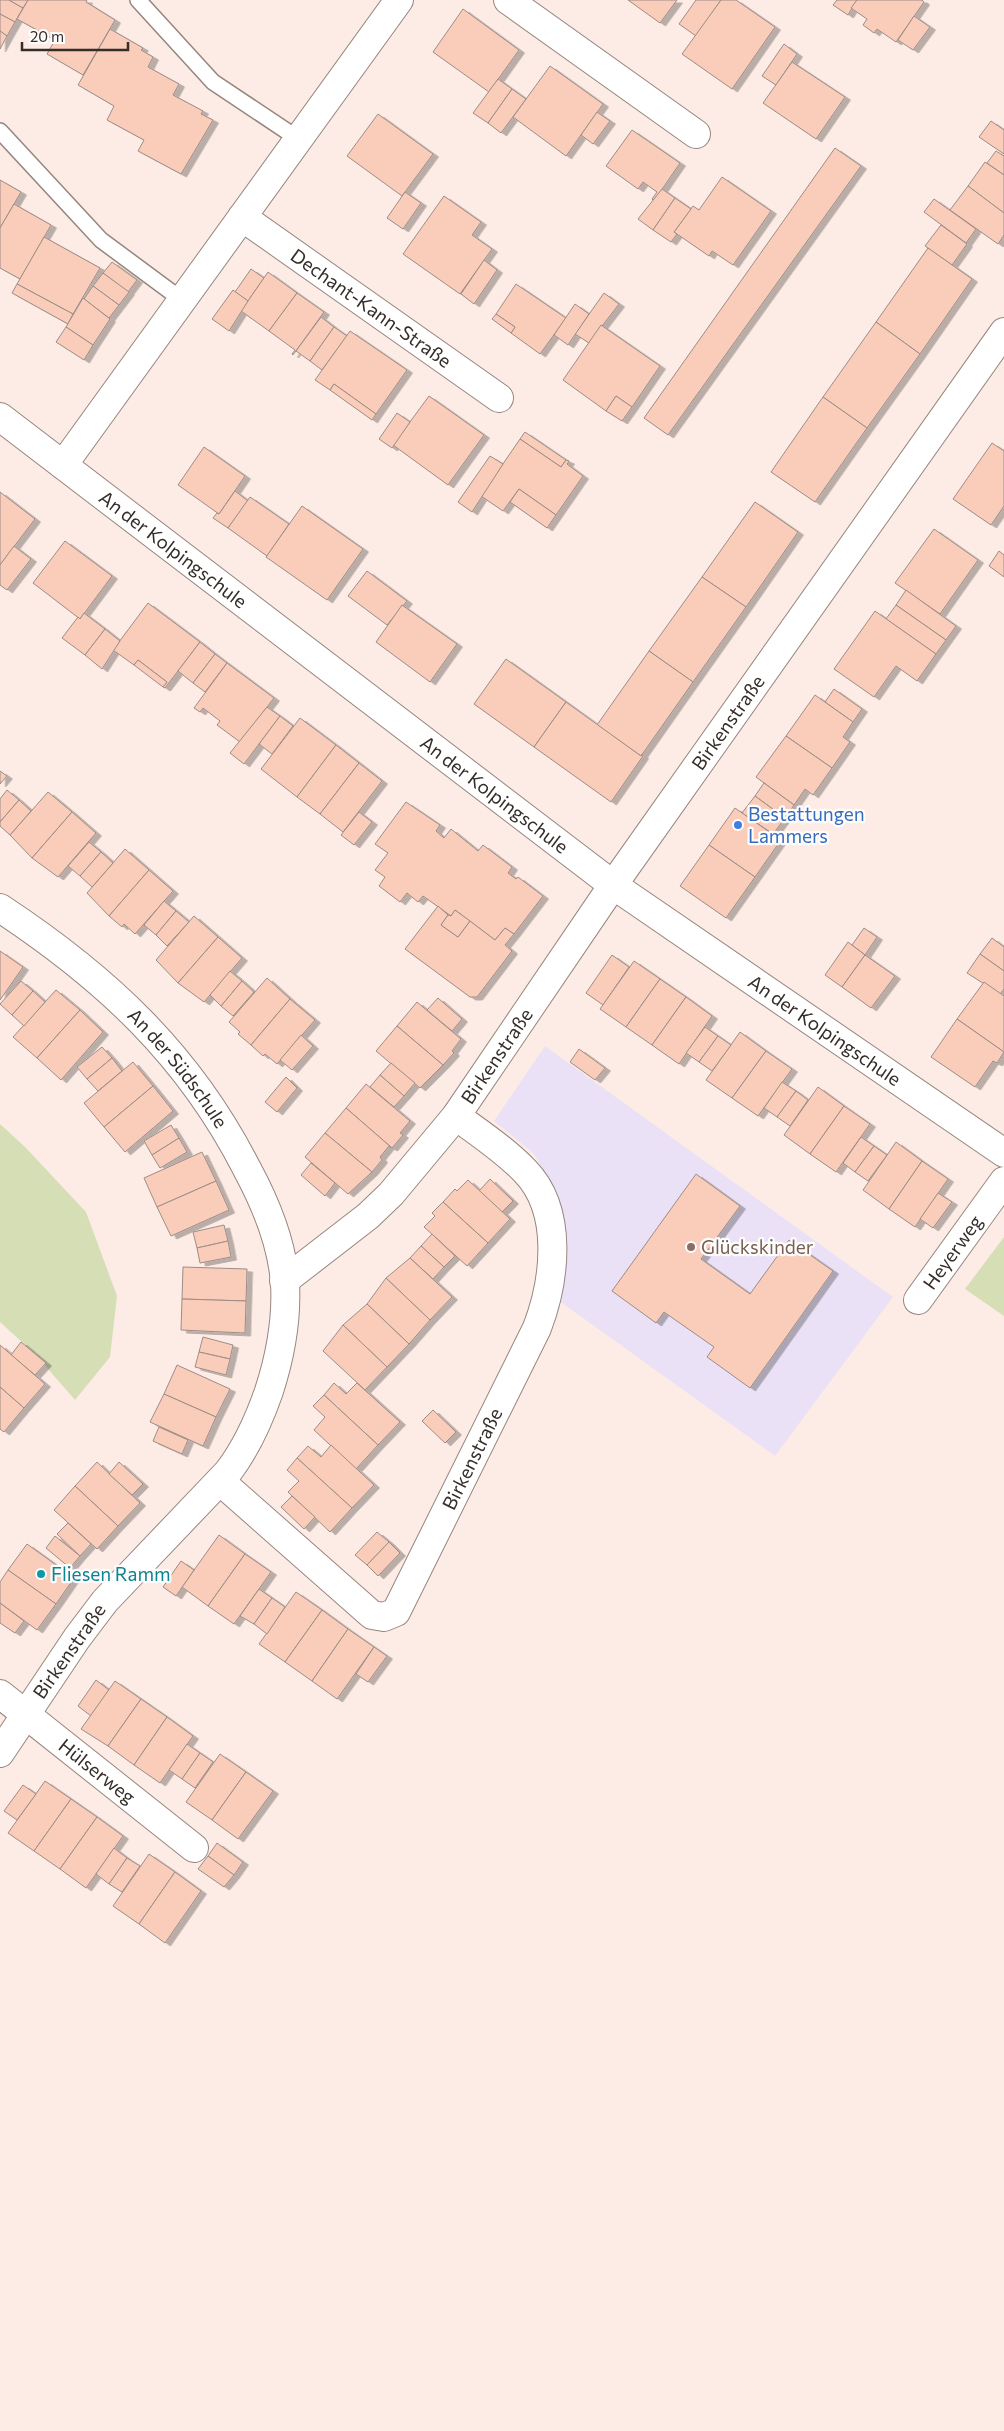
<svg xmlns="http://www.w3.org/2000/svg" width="1004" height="2431" font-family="Commissioner,sans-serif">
  <defs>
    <filter id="shadow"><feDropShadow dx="5.5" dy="3" stdDeviation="0" flood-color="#0004"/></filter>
  </defs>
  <rect width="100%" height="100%" fill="#fdece5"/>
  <path fill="#ebe1f6" d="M545,1046L893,1297L775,1456L558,1300V1198L534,1154L494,1121Z"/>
  <g fill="#d6deb5">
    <path d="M0,1124L25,1147L86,1212L117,1296L110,1357L75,1400L36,1355L0,1322Z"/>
    <path d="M1004,1237V1316L965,1289Z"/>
  </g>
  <g fill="#facdbb" stroke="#9d8c86" filter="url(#shadow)">
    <path d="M0,0H9L23,8L15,22L0,14Z"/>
    <path d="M9,0H28L23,8Z"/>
    <path d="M28,0H87L86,2L115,20L83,75L47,54L55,40L17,19Z"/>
    <path d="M628,0H677L660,23Z"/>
    <path d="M696,0H721L696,36L679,24Z"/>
    <path d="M721,0H736L775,27L732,89L682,54Z"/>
    <path d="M837,0H857L848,15L833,5Z"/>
    <path d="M857,0H922L924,2L896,42L877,29L874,33L863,25L867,19L851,8Z"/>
    <path d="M463,9L519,50L489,92L433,52Z"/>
    <path d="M0,14L15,22L7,36L0,31Z"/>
    <path d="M914,16L930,27L913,50L898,40Z"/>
    <path d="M110,29L143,48L141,50L153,57L148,67L179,84L173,95L203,111L201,114L213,120L181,174L138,151L144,140L107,120L114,106L78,85Z"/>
    <path d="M0,31L7,36L0,49Z"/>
    <path d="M784,44L797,54L776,85L762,76Z"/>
    <path d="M792,62L845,97L816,139L763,103Z"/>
    <path d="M550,66L603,104L566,156L513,117Z"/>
    <path d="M498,79L512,89L488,123L473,113Z"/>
    <path d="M512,89L526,99L501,133L488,123Z"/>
    <path d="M597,112L610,121L593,144L581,135Z"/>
    <path d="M378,114L433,154L402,196L347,156Z"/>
    <path d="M991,121L1004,130V154L979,137Z"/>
    <path d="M632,130L680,163L654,201L652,199L657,192L643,182L638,189L606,166Z"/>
    <path d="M835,148L861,166L668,435L644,418Z"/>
    <path d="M996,151L1004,156V175L987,163Z"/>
    <path d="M985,162L1004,175V213L968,186Z"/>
    <path d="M722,177L771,211L733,265L712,251L709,256L674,232L693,206L699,210Z"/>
    <path d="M0,180L21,192L0,228Z"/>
    <path d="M968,186L1004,213V235L998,244L950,210Z"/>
    <path d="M662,189L675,198L653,230L638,219Z"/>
    <path d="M405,192L421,203L403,229L387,218Z"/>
    <path d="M444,196L481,222L472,235L492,249L460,294L403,254Z"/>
    <path d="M675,198L691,209L674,232L677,234L671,242L653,230Z"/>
    <path d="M934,199L976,229L966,243L924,212Z"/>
    <path d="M14,204L51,225L20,279L0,268V228Z"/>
    <path d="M941,225L967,244L952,265L925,246Z"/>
    <path d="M44,237L100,268L73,314L17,284Z"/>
    <path d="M928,248L972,279L920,354L876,322Z"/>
    <path d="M484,260L497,270L474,304L461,294Z"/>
    <path d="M112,262L137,280L128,292L103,273Z"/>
    <path d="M251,269L264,278L248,301L235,292Z"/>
    <path d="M268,272L297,293L269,331L241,311Z"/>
    <path d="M103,273L129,292L119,305L93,286Z"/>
    <path d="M17,284L73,314L68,324L12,293Z"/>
    <path d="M516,284L566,318L540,354L511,333L515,327L496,314Z"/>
    <path d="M93,286L119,305L109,318L84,299Z"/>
    <path d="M233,290L248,301L229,331L212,319Z"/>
    <path d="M297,293L324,312L293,355L292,354L295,350L269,331Z"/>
    <path d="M604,293L619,304L589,343L575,334Z"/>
    <path d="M83,298L110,319L93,345L66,327Z"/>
    <path d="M575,304L589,314L568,345L554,335Z"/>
    <path d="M496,314L515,327L511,333L492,319Z"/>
    <path d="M321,317L334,327L310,361L296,351Z"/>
    <path d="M876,322L920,354L867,428L823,397Z"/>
    <path d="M601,325L660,366L632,407L616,396L606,411L563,380Z"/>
    <path d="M66,327L93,345L84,360L56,342Z"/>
    <path d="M334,327L347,336L322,370L310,361Z"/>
    <path d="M350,331L407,370L376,414L334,384L330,390L315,380Z"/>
    <path d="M334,384L376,414L372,420L330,390Z"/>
    <path d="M429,396L484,435L448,485L393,445Z"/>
    <path d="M616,396L632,407L622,421L606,411Z"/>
    <path d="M823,397L867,428L815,502L771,472Z"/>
    <path d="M397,413L410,422L392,448L379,439Z"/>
    <path d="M525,432L566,460L561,467L520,439Z"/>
    <path d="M520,439L561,467L566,460L569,461L567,464L583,476L556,515L519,489L503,511L481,496Z"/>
    <path d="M992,443L1004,451V506L991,525L953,499Z"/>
    <path d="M204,447L245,476L219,514L178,485Z"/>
    <path d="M490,456L503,464L472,512L458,502Z"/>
    <path d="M519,489L556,515L547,528L510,502Z"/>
    <path d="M235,491L248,501L228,528L213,518L217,513L219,514Z"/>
    <path d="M0,492L35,519L0,565Z"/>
    <path d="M250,497L289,524L267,556L228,528Z"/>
    <path d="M755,502L798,532L746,607L702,577Z"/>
    <path d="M302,506L363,549L327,600L266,557Z"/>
    <path d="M934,529L978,560L940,614L895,583Z"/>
    <path d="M65,541L112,576L80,619L33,583Z"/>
    <path d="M14,546L31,559L7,590L0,585V565Z"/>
    <path d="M999,551L1004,555V577L989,566Z"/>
    <path d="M367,571L407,601L387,625L348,596Z"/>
    <path d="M702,577L746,607L693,682L649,651Z"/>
    <path d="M906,590L956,626L946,640L896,605Z"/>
    <path d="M148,603L200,642L165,688L163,687L167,682L138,660L134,665L113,650Z"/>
    <path d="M402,605L457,644L430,682L376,642Z"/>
    <path d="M896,605L946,640L936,654L886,619Z"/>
    <path d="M875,611L936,654L917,681L896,666L874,697L834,669Z"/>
    <path d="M84,613L105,629L85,655L62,638L78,617L80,619Z"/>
    <path d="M105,629L120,641L102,669L85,655Z"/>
    <path d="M200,642L215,654L193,683L178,671Z"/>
    <path d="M649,651L693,682L641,756L597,725Z"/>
    <path d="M215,654L227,663L205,692L193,683Z"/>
    <path d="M506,659L566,702L534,747L474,704Z"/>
    <path d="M138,660L167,682L163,687L134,665Z"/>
    <path d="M227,663L274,698L240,742L217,725L220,721L203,708L200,712L194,708Z"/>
    <path d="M834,689L862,709L853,722L825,702Z"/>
    <path d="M815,695L853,722L843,737L850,742L832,768L786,736Z"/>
    <path d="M566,702L641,756L642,754L643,756L611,802L534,747Z"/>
    <path d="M267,707L280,716L244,764L230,753Z"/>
    <path d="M280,716L293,726L272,754L259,744Z"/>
    <path d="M300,718L336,745L297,797L261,769Z"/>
    <path d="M786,736L832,768L813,795L805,789L794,805L756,777Z"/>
    <path d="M336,745L359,763L320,814L297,797Z"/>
    <path d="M359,763L382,781L343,832L320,814Z"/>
    <path d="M0,771L7,776L0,784Z"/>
    <path d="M764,783L794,805L785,818L755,796Z"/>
    <path d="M7,790L19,800L0,822V799Z"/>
    <path d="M48,792L72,812L32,858L10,835Z"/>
    <path d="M755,796L785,818L773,834L742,813Z"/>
    <path d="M19,800L31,811L10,835L0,826V822Z"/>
    <path d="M406,802L440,825L436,831L444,838L451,829L478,851L483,845L512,867L508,873L516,879L518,877L543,896L514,934L505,928L495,940L455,910L451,916L423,896L418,902L407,893L400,902L379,886L385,877L375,870L388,853L375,844Z"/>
    <path d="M735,808L781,840L755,877L709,845Z"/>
    <path d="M72,812L96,833L58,877L32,858Z"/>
    <path d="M359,812L372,822L354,845L341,835Z"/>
    <path d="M89,842L101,852L80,876L68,866Z"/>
    <path d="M709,845L755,877L726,918L680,886Z"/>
    <path d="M125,849L149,870L109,916L87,893Z"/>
    <path d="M101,852L113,863L92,887L80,876Z"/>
    <path d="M149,870L173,891L135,934L124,924L122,927L109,916Z"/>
    <path d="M164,901L176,911L156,935L144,925Z"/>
    <path d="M438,906L448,915L441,925L458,937L470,921L495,940L505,928L514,934L505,945L512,951L477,997H470L405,949Z"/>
    <path d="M455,910L470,921L458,937L441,925L448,915L451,916Z"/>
    <path d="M176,911L189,922L167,946L156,935Z"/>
    <path d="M194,916L218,937L178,983L156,960Z"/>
    <path d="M864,928L877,937L865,955L852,945Z"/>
    <path d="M218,937L242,958L204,1002L178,983Z"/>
    <path d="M992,938L1004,947V971L980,954Z"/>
    <path d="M848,942L865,955L842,987L825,975Z"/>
    <path d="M0,951L23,967L0,1000Z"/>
    <path d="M980,954L1004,971V989L1000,994L967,973Z"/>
    <path d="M612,955L629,967L603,1005L586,993Z"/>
    <path d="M865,955L895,976L871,1008L842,987Z"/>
    <path d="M634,961L660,979L626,1027L600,1009Z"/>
    <path d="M230,971L242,981L221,1006L210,995Z"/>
    <path d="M267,978L290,999L251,1045L238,1034L240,1032L229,1022Z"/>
    <path d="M660,979L686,997L652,1045L626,1027Z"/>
    <path d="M21,981L33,991L12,1015L0,1004Z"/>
    <path d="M242,981L254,992L233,1016L221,1006Z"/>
    <path d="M984,982L1004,996V1052L957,1019Z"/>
    <path d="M56,990L80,1010L37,1058L13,1037Z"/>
    <path d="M33,991L45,1002L24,1026L12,1015Z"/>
    <path d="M686,997L712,1016L679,1064L652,1045Z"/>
    <path d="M438,998L462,1019L452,1031L427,1010Z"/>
    <path d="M290,999L315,1020L277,1064L265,1054L263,1056L251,1045Z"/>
    <path d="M417,1002L461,1039L452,1051L454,1053L443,1065L397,1026Z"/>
    <path d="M80,1010L103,1032L61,1080L37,1058Z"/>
    <path d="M957,1019L1004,1052L997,1063L993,1061L975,1087L931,1057Z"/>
    <path d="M397,1026L443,1065L420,1088L376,1051Z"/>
    <path d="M705,1027L718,1036L699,1062L686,1053Z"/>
    <path d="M740,1032L766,1051L732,1098L706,1080Z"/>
    <path d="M301,1035L313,1046L292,1070L280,1060Z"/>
    <path d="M718,1036L731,1045L712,1071L699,1062Z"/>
    <path d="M102,1047L112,1058L87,1079L77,1067Z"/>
    <path d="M579,1049L605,1068L595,1080L570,1062Z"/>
    <path d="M766,1051L792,1069L758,1116L732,1098Z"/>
    <path d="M112,1058L122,1071L98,1091L87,1079Z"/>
    <path d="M133,1062L153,1086L104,1127L84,1103Z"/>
    <path d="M391,1063L415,1083L404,1096L380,1075Z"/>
    <path d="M380,1075L404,1096L394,1107L370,1087Z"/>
    <path d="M286,1077L297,1088L277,1112L265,1102Z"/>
    <path d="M782,1082L796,1091L777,1117L764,1108Z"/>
    <path d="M366,1084L410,1121L400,1133L403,1135L392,1148L346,1108Z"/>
    <path d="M153,1086L173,1111L125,1152L104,1127Z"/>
    <path d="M818,1087L844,1106L810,1154L784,1135Z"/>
    <path d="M796,1091L808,1100L790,1126L777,1117Z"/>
    <path d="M844,1106L870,1124L836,1172L810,1154Z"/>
    <path d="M346,1108L392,1148L389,1146L380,1157L382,1160L372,1172L325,1133Z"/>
    <path d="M171,1125L179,1138L152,1155L144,1141Z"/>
    <path d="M325,1133L372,1172L348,1194L305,1157Z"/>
    <path d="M861,1137L874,1146L855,1172L843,1163Z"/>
    <path d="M179,1138L187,1152L160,1168L152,1155Z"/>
    <path d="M896,1142L922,1161L889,1209L863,1190Z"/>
    <path d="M874,1146L887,1155L868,1181L855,1172Z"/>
    <path d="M202,1152L216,1181L157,1207L144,1178Z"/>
    <path d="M922,1161L948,1179L915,1227L889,1209Z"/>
    <path d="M311,1163L335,1183L325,1196L301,1175Z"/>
    <path d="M696,1174L740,1206L701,1259L750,1294L789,1240L833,1271L750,1388L707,1357L714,1347L664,1312L656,1323L612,1291Z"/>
    <path d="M490,1179L513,1201L502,1212L479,1191Z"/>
    <path d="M468,1180L510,1219L488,1243L443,1202L455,1189L457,1191Z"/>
    <path d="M216,1181L229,1210L171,1236L157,1207Z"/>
    <path d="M938,1193L952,1202L933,1228L920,1219Z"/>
    <path d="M443,1202L488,1243L467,1266L424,1227L435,1216L432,1213Z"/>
    <path d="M224,1225L228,1241L197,1248L193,1232Z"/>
    <path d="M432,1234L455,1256L444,1267L421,1246Z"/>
    <path d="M228,1241L231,1257L200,1263L197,1248Z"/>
    <path d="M421,1246L444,1267L433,1279L410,1258Z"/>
    <path d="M410,1258L452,1297L430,1320L386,1278Z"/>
    <path d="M183,1267L247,1269L246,1301L182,1299Z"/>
    <path d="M386,1278L430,1320L409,1344L367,1304Z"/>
    <path d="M182,1299L246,1301L245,1333L181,1330Z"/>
    <path d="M367,1304L409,1344L387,1367L343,1325Z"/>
    <path d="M343,1325L387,1367L365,1390L323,1351Z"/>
    <path d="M203,1337L233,1345L230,1359L199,1352Z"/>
    <path d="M21,1342L46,1363L35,1375L11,1355Z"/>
    <path d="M0,1345L45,1384L24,1408L0,1387Z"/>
    <path d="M199,1352L230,1359L226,1375L195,1367Z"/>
    <path d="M177,1365L230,1389L216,1417L164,1394Z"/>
    <path d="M334,1383L346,1394L357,1383L400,1422L378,1445L324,1395Z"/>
    <path d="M0,1387L24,1408L4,1432L0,1429Z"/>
    <path d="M164,1394L216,1417L203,1446L150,1422Z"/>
    <path d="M324,1395L378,1445L356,1469L314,1430L325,1417L313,1406Z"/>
    <path d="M433,1410L456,1432L445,1443L422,1421Z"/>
    <path d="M159,1427L188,1440L182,1454L153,1441Z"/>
    <path d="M331,1445L374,1485L352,1508L297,1458L308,1446L321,1457Z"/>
    <path d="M297,1458L352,1508L330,1532L288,1492L299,1481L287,1470Z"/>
    <path d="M97,1462L140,1503L118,1526L75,1486Z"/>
    <path d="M119,1462L143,1484L132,1495L109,1474Z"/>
    <path d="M75,1486L118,1526L97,1549L54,1510Z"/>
    <path d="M292,1496L315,1517L304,1529L281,1507Z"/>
    <path d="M68,1523L91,1544L80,1556L57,1534Z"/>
    <path d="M377,1532L389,1542L367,1565L355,1555Z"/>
    <path d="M219,1535L245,1554L208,1606L182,1587Z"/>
    <path d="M55,1536L80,1556L70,1568L46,1548Z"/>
    <path d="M389,1542L400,1553L378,1576L367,1565Z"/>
    <path d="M27,1544L74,1578L56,1604L8,1570Z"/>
    <path d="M245,1554L271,1572L234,1624L208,1606Z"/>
    <path d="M181,1561L194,1570L176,1596L163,1587Z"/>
    <path d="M8,1570L56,1604L37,1630L0,1603V1582Z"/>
    <path d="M259,1589L272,1598L254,1624L240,1616Z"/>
    <path d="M296,1592L322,1610L285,1662L259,1644Z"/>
    <path d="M272,1598L285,1607L267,1634L254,1624Z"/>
    <path d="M0,1603L24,1621L15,1633L0,1623Z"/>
    <path d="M322,1610L348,1629L312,1681L285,1662Z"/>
    <path d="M348,1629L374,1647L337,1699L312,1681Z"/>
    <path d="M374,1647L387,1656L368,1682L356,1674Z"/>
    <path d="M96,1680L109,1690L91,1716L78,1706Z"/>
    <path d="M115,1681L141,1699L108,1746L81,1729Z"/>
    <path d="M141,1699L167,1717L134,1765L108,1746Z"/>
    <path d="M167,1717L193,1736L160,1783L134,1765Z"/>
    <path d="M187,1744L200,1753L182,1779L169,1770Z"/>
    <path d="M200,1753L213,1762L195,1788L182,1779Z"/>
    <path d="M220,1754L246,1772L212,1820L186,1802Z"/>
    <path d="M246,1772L273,1791L238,1839L212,1820Z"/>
    <path d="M45,1781L71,1799L34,1851L8,1833Z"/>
    <path d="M23,1785L36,1794L17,1820L4,1811Z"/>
    <path d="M71,1799L97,1817L60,1869L34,1851Z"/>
    <path d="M97,1817L123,1836L86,1888L60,1869Z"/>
    <path d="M217,1843L243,1862L234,1875L208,1856Z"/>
    <path d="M114,1848L127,1858L109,1884L96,1874Z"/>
    <path d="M149,1854L175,1872L139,1924L113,1906Z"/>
    <path d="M208,1856L234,1875L224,1887L198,1869Z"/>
    <path d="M127,1858L140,1866L122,1892L109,1884Z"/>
    <path d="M175,1872L201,1891L165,1943L139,1924Z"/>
  </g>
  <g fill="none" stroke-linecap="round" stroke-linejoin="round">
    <g stroke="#96867f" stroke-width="18">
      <g id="lane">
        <path d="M138,0L213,82L297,138"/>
        <path d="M0,131L101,240L182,300"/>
      </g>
    </g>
    <g stroke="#96867f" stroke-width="30">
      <g id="street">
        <path d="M508,0L696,134"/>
        <path id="s1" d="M242,217L499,398"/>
        <path id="s2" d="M0,417L613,885L1004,1153"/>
        <path d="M63,465L399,0"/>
        <path id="s3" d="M0,908C106,978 189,1055 247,1169C266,1204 282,1243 285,1283C287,1319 280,1357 269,1391C259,1420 247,1447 228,1472L105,1601L77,1638L0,1753"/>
        <path id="s4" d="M284,1281L368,1216L391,1194L456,1116L613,885L1004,332"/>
        <path id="s5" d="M918,1300L1004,1181"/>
        <path id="s6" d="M220,1481L372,1615L384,1617L396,1612L537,1328C555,1281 564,1211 525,1171C505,1150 479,1133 456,1116"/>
        <path id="s7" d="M0,1694L194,1848"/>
      </g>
    </g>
    <use href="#lane" stroke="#fff" stroke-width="15"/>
    <use href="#street" stroke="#fff" stroke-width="28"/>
  </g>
  <circle fill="#3f7fe0" stroke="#fdfdfd" stroke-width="2" cx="738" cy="825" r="5"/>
  <circle fill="#8d6e63" stroke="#fdfdfd" stroke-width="2" cx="691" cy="1247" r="5"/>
  <circle fill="#0f9aa8" stroke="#fdfdfd" stroke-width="2" cx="41" cy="1574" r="5"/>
  <g text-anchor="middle" stroke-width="4.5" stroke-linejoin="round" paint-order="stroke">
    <g font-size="19" fill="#342d2a" stroke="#fdfdfd">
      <text dy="7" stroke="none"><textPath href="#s1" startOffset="158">Dechant-Kann-Straße</textPath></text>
      <text dy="7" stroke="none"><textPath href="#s2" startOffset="218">An der Kolpingschule</textPath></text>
      <text dy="7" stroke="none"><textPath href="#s4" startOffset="718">Birkenstraße</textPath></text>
      <text dy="7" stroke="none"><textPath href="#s2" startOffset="622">An der Kolpingschule</textPath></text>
      <text dy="7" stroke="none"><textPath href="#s2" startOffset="1028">An der Kolpingschule</textPath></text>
      <text dy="7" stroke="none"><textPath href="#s4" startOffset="312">Birkenstraße</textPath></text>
      <text dy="7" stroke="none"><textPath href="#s3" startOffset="241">An der Südschule</textPath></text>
      <text dy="7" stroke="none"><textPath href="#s5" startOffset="59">Heyerweg</textPath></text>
      <text dy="7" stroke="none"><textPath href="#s6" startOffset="399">Birkenstraße</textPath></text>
      <text transform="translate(69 1651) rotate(-55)" y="7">Birkenstraße</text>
      <text dy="7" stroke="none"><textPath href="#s7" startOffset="124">Hülserweg</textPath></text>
    </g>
    <g font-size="19" fill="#366cbe" stroke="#fdfdfd" text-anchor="start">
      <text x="748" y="821">Bestattungen<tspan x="748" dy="22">Lammers</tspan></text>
    </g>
    <g font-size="19" fill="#785e54" stroke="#fdfdfd" text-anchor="start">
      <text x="701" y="1254">Glückskinder</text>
    </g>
    <g font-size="19" fill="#0d838f" stroke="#fdfdfd" text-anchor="start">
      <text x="51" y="1581">Fliesen Ramm</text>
    </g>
  </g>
  <path d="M22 42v8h106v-8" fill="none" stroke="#342d2a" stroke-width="2.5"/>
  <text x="30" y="42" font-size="15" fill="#342d2a" stroke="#fdfdfd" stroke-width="4" paint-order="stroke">20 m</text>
</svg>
